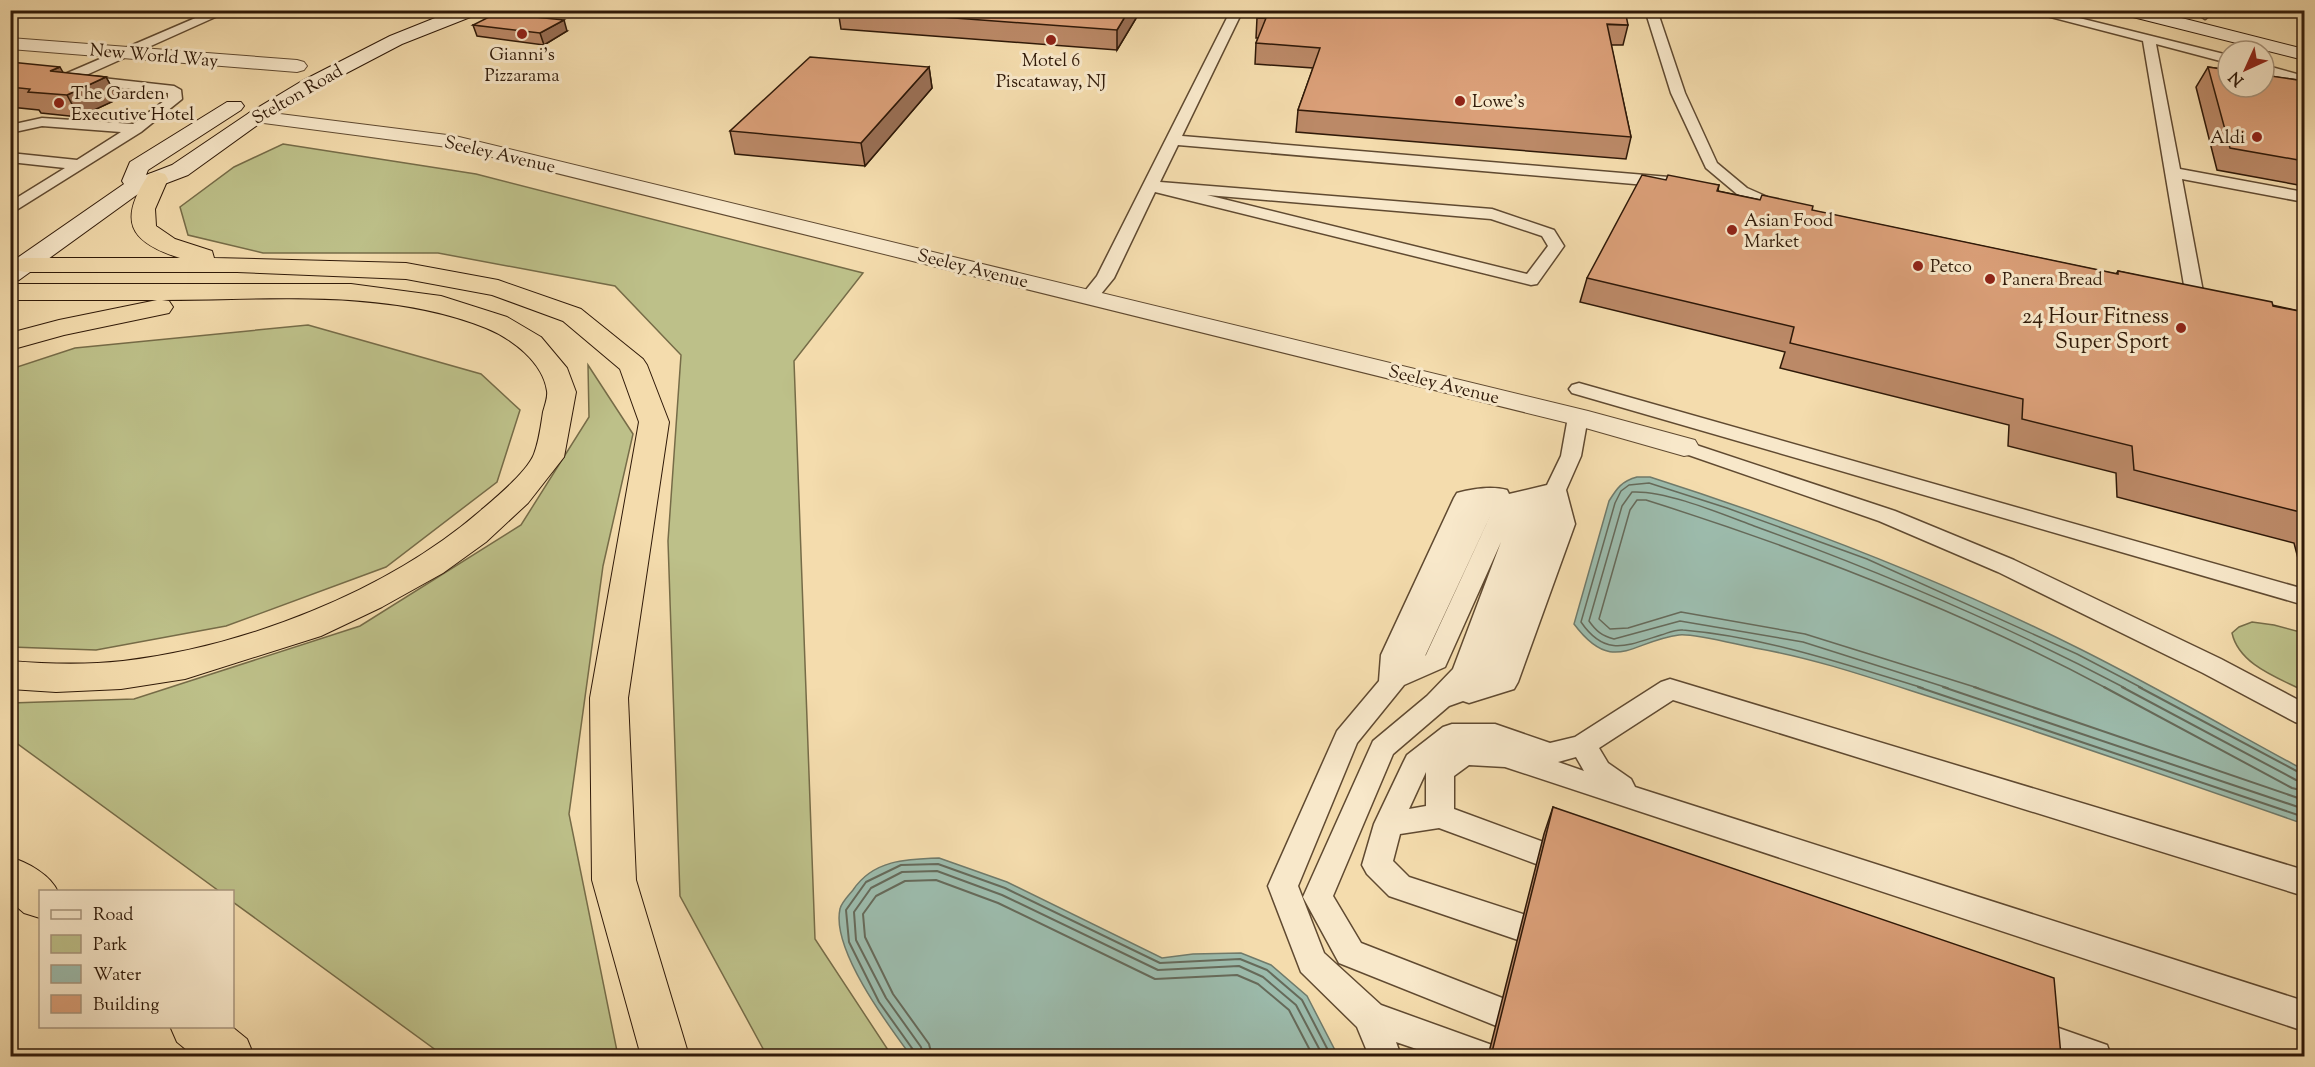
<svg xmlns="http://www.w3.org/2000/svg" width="2315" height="1067" font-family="'Sorts Mill Goudy',serif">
  <rect width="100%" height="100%" fill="#f4dcad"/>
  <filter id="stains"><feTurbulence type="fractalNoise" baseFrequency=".00333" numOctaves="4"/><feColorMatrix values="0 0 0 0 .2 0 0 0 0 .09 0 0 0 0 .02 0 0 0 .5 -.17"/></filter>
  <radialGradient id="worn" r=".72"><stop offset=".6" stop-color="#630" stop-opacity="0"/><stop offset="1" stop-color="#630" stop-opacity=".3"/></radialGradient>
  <g fill="#bdc089" stroke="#766c48" stroke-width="1.5">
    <path d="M283,144L476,174L863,273L794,361L815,939L892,1056H767L680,896L668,541L681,355L615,286L438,253H263L188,235L180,207L234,167Z"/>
    <path d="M308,325L481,374L520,410L497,482L386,567L226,626L96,650L11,647V369L75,348Z"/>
    <path d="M588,365L633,434L603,566L569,814L618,1056H444L233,902L232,892L219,891L11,739V703L134,699L360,626L521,525L589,417Z"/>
    <path d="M2252,622L2274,625L2304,633V691C2279,678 2239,665 2232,633L2239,627Z"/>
  </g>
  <g fill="#9cbbac" stroke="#707a6a" stroke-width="1.5">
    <path d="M1637,477H1650C1797,524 1942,580 2080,649C2156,687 2230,730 2304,770V824C2184,782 2064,740 1943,701C1880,681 1819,659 1755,648C1738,645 1693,633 1679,635C1632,641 1613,676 1574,624L1609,501C1617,488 1622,481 1637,477Z"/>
    <path d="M939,858L1007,882L1162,958L1193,954L1241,953L1271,965L1307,996L1338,1056H911C888,1025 831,949 840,909C841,903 849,895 853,890C873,860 906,859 939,858Z"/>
  </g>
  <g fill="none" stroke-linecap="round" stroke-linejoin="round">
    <g stroke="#666a5a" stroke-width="1.5">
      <path d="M1923,688C1845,664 1765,637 1683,630C1676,629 1668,633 1661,635C1626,646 1605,657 1581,622L1615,503L1621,491L1629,485L1649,483L1727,508L1867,559L2077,654L2142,688"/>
      <path d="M1948,688L1803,642L1680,621L1614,639C1602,636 1596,631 1589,621L1622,506L1632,492C1665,490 1722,514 1754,526C1881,572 2006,625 2125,688"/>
      <path d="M1978,688L1805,634L1681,612L1628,628L1610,629L1599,619L1630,510L1637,500H1646C1804,550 1960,610 2106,688"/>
    </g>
    <g stroke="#666a5a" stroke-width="2">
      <path d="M1918,687L2304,817"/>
      <path d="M1943,687L2304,809"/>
      <path d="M1974,687L2304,800"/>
      <path d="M2104,687L2292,788L2304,791"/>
      <path d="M2122,687L2296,780L2304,782"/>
      <path d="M2139,687L2304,775"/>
      <path d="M915,1056L914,1051L879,1002L849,942L846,910L866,882L901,865L938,864L1005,888L1160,963L1240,959L1267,970L1302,1000L1331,1056"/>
      <path d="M923,1056L921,1047L886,998L856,940L854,912L871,888L902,872L937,871L1002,895L1158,970L1239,966L1263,977L1296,1005L1323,1056"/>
      <path d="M932,1056L929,1044L893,994L865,937L863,914L876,896L905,881L936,880L998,903L1155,979L1237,975L1258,984L1289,1010L1313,1056"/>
    </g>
    <g stroke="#604a31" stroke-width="3">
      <g id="service">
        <path d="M214,10H231L84,76L174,86L181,90L182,99L141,132L10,214V202L65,168L10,162V153L77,160L121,132L42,126L10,133V125L42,118L133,124L168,98V93L79,83L65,80L63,77L65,74Z"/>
        <path d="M1231,10H1243L1182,136L1669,177L1677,182L1669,187L1178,145L1160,182L1492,209L1554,230L1564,246L1537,284L1531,285L1155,192L1114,278L1096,300H1084L1081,296L1097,276ZM1207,195L1491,219L1542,236L1548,246L1527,274Z"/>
        <path d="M1645,10H1657L1685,93L1717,163L1747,188L1790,207L1792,210L1790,213H1778L1737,194L1706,168L1671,93Z"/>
        <path d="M2023,10H2047L2228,55V63L2156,44L2180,169L2304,192V202L2182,179L2204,297L2201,301H2189L2186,297L2143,41Z"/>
        <path d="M2203,10H2216L2205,19L2199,15Z"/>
        <path d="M2264,65L2304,76V84L2264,73Z"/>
        <path d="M1579,383L2304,589V605L1572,393L1569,389L1572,385Z"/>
        <path d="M1578,411L1585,413L1588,417L1581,456L1566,490L1575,524L1518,682L1514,689L1469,703L1463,701L1449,706L1393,754L1333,896L1361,943L1510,1001L1515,1012L1510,1023L1499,1027L1339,963L1303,897L1373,741L1427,696L1453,669L1501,542L1445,667L1404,685L1357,743L1298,886L1324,953L1381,1005L1492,1045L1497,1056H1437L1396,1042L1401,1056H1369L1357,1027L1301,972L1268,886L1337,731L1379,681L1381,655L1454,498L1457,493C1472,489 1492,486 1507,490L1509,494L1547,485L1561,456L1568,417L1571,413ZM1492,512L1426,655L1425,656Z"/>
        <path d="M1684,441L1895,511L2014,560L2221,659L2304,703V725L2295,722L2203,673L1998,572L1879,521L1677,451L1674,447L1677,443Z"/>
        <path d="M1670,679L2304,870V896L1673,700L1599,748L1608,763L1631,779L1635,787L2304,1001V1031L1505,767L1469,765L1454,776V809L1549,844L1554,853L1549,862L1539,865L1439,828L1400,834L1393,861L1409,877L1532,917L1536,927L1532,937L1521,941L1389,896L1367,874L1362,865L1374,824L1403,763L1407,755L1443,727L1452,724H1495L1550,743L1575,737L1661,682ZM1576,757L1584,771L1558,762ZM1426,772V806L1409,809Z"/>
        <path d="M2033,1019L2107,1045L2111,1056H2050L2021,1046L2017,1035L2021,1024Z"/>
      </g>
    </g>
    <g stroke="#604a31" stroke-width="2">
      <g id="minor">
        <path d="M10,38L297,60L304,62L307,66L304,70L297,72L10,49Z"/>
        <path d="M256,111L455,136L1588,411L1695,440L1699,447L1695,454L1684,456L1568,423L455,148L249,121L246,117L249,113Z"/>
      </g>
    </g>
    <g stroke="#2f1908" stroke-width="2">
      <g id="secondary">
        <path d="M455,10H480L478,14L402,44L316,89L263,121L188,175L138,194L19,280L10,282V263L124,184L122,181L130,162L227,102H241L244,106L241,110L148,170L146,175L172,165L249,113L302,81L390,36Z"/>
        <path d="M2119,10H2150L2304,49V60L2121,14Z"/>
      </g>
    </g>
    <g stroke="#2f1908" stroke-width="2">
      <g id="motorway">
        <path d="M157,172L165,174L168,179L155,209L156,226L175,239L212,251L214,258L406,263L498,280L581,309L643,359L647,365L669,422L628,698L636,880L689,1056H641L592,880L590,698L639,422L620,369L563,321L492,295L406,279L237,272H25L16,270L13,265L16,260L25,258H180C128,242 118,220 149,174Z"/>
        <path d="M10,284H351L441,296L507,317L541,337L567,368L576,392L564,457L528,503L486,542L443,573L382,607L321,636L185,679L121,689L56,692L10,689V661C48,664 86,665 123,661C244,647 386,592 479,512C494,499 527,472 534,454C539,441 541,425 543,412C545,405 548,397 547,391C543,362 511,338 486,328C387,288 268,300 162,300L169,301L173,307L169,313L64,335L10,350V333L59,320L157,300H10Z"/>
        <path d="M10,857C27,862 51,875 58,892H40V918L24,913L10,901Z"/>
        <path d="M170,1026H231L247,1039L254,1056H194L177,1042Z"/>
      </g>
    </g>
    <use href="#service" fill="#f8e8ca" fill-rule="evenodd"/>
    <use href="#minor" fill="#f8e8ca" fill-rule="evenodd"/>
    <use href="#secondary" fill="#f8e8ca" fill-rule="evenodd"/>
    <use href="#motorway" fill="#f4dcad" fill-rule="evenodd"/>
  </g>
  <g fill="#bb8967" stroke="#2f1908" stroke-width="1.5">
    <path d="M838,10H1141L1117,50L841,29Z"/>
    <path d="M1257,18L1628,25L1623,45H1611L1631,137L1626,159L1296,132L1298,110L1313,68L1255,64L1256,43L1258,38H1256Z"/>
    <path d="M473,25L567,31L544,45L477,36Z"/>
    <path d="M10,62L63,73L106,77L118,99L79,117L41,113L39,110L10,107Z"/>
    <path d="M929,67L932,88L865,166L735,154L730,131Z"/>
    <path d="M2208,67L2304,81V186L2217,170L2196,87Z"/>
    <path d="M1666,180L1719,185L1718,191L2116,274L2118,271L2304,312V571L2301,570L2294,543L2117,497L2116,473L2008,446L2009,425L1780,368L1785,352L1580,302L1587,278Z"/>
    <path d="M1553,807L2061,1056H1488L1544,834Z"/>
  </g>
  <g fill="#996f54" stroke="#2f1908" stroke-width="1.5">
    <path d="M1129,10H1141L1117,50V30Z"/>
    <path d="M564,20L567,31L544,45L540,33Z"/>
    <path d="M60,67L72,88L50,71Z"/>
    <path d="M929,67L932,88L865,166L861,143Z"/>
    <path d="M106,77L118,99L79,117L67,95Z"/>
  </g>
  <g fill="#da9f78" stroke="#2f1908" stroke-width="1.5">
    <path d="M847,10H1129L1117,30Z"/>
    <path d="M1259,10H1625L1628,25L1607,24L1631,137L1298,110L1320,48L1256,43L1266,18H1257Z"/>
    <path d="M497,13L564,20L540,33L473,25Z"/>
    <path d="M810,57L929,67L861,143L730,131Z"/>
    <path d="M10,62L60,67L50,71L106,77L67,95L28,92L30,89L10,87Z"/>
    <path d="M2208,67L2228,70V87H2264V75L2304,81V161L2230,148Z"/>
    <path d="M1642,175L1666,180L1668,175L1719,185L1717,191L1760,200L1762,195L1813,206L1812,210L2118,274V271L2272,302L2273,306L2304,312V513L2134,470L2132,446L2022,419L2023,399L1790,343L1794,327L1587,278Z"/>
    <path d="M1553,807L2054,978L2061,1056H1491Z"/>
  </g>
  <g fill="#8f2418" stroke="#f8e8ca" stroke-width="2">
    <circle cx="522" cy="34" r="6"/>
    <circle cx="1051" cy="40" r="6"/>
    <circle cx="1460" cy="101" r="6"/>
    <circle cx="59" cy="103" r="6"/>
    <circle cx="2257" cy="137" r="6"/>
    <circle cx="1732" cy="230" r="6"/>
    <circle cx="1918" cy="266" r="6"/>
    <circle cx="1990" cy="279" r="6"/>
    <circle cx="2181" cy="328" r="6"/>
  </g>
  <g text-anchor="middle" stroke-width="6" stroke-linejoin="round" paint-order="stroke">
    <g font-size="18" fill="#2f1908" stroke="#f8e8ca" text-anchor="start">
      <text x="522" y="60" text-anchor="middle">Gianni's<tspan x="522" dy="21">Pizzarama</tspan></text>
      <text x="1051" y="66" text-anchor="middle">Motel 6<tspan x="1051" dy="21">Piscataway, NJ</tspan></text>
      <text x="71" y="99">The Garden<tspan x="71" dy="21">Executive Hotel</tspan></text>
      <text x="1472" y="107">Lowe's</text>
      <text x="2245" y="143" text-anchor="end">Aldi</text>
      <text x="1744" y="226">Asian Food<tspan x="1744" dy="21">Market</tspan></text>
      <text x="1930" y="272">Petco</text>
      <text x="2002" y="285">Panera Bread</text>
    </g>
    <g font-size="18" fill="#2f1908" stroke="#f8e8ca">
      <text transform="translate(154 55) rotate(5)" y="6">New World Way</text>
      <text transform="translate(297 94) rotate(-30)" y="6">Stelton Road</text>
      <text transform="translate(500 154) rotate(13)" y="6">Seeley Avenue</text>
      <text transform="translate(973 268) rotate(14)" y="6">Seeley Avenue</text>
      <text transform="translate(1444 384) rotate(14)" y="6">Seeley Avenue</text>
    </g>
    <g font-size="22" fill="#2f1908" stroke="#f8e8ca" text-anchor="end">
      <text x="2169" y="323">24 Hour Fitness<tspan x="2169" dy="25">Super Sport</tspan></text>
    </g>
  </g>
  <rect width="2315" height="1067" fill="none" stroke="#f4dcad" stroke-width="36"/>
  <rect x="12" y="12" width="2291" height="1043" fill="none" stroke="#2f1908" stroke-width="3"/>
  <rect x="18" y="18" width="2279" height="1031" fill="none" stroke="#2f1908" stroke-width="1.5"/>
  <rect x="39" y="890" width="195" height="138" fill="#f8e8ca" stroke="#a8957c" stroke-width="1.5"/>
  <rect x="51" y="910" width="30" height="9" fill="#f8e8ca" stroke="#a8957c" stroke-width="1.5"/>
  <text x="93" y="920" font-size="18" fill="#2f1908">Road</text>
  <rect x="51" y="935" width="30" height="18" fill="#bdc089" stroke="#a8957c" stroke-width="1.5"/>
  <text x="93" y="950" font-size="18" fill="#2f1908">Park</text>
  <rect x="51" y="965" width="30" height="18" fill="#9cbbac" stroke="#a8957c" stroke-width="1.5"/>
  <text x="93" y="980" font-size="18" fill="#2f1908">Water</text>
  <rect x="51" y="995" width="30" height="18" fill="#da9f78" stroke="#a8957c" stroke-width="1.5"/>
  <text x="93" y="1010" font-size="18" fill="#2f1908">Building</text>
  <g transform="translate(2246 69) rotate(225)"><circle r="28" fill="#f8e8ca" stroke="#a8957c" stroke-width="1.5"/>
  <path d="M0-4.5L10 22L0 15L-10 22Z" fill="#8f2418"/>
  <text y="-9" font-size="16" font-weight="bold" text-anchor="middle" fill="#2f1908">N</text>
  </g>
  <rect width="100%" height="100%" filter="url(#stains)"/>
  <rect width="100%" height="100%" fill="url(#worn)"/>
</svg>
